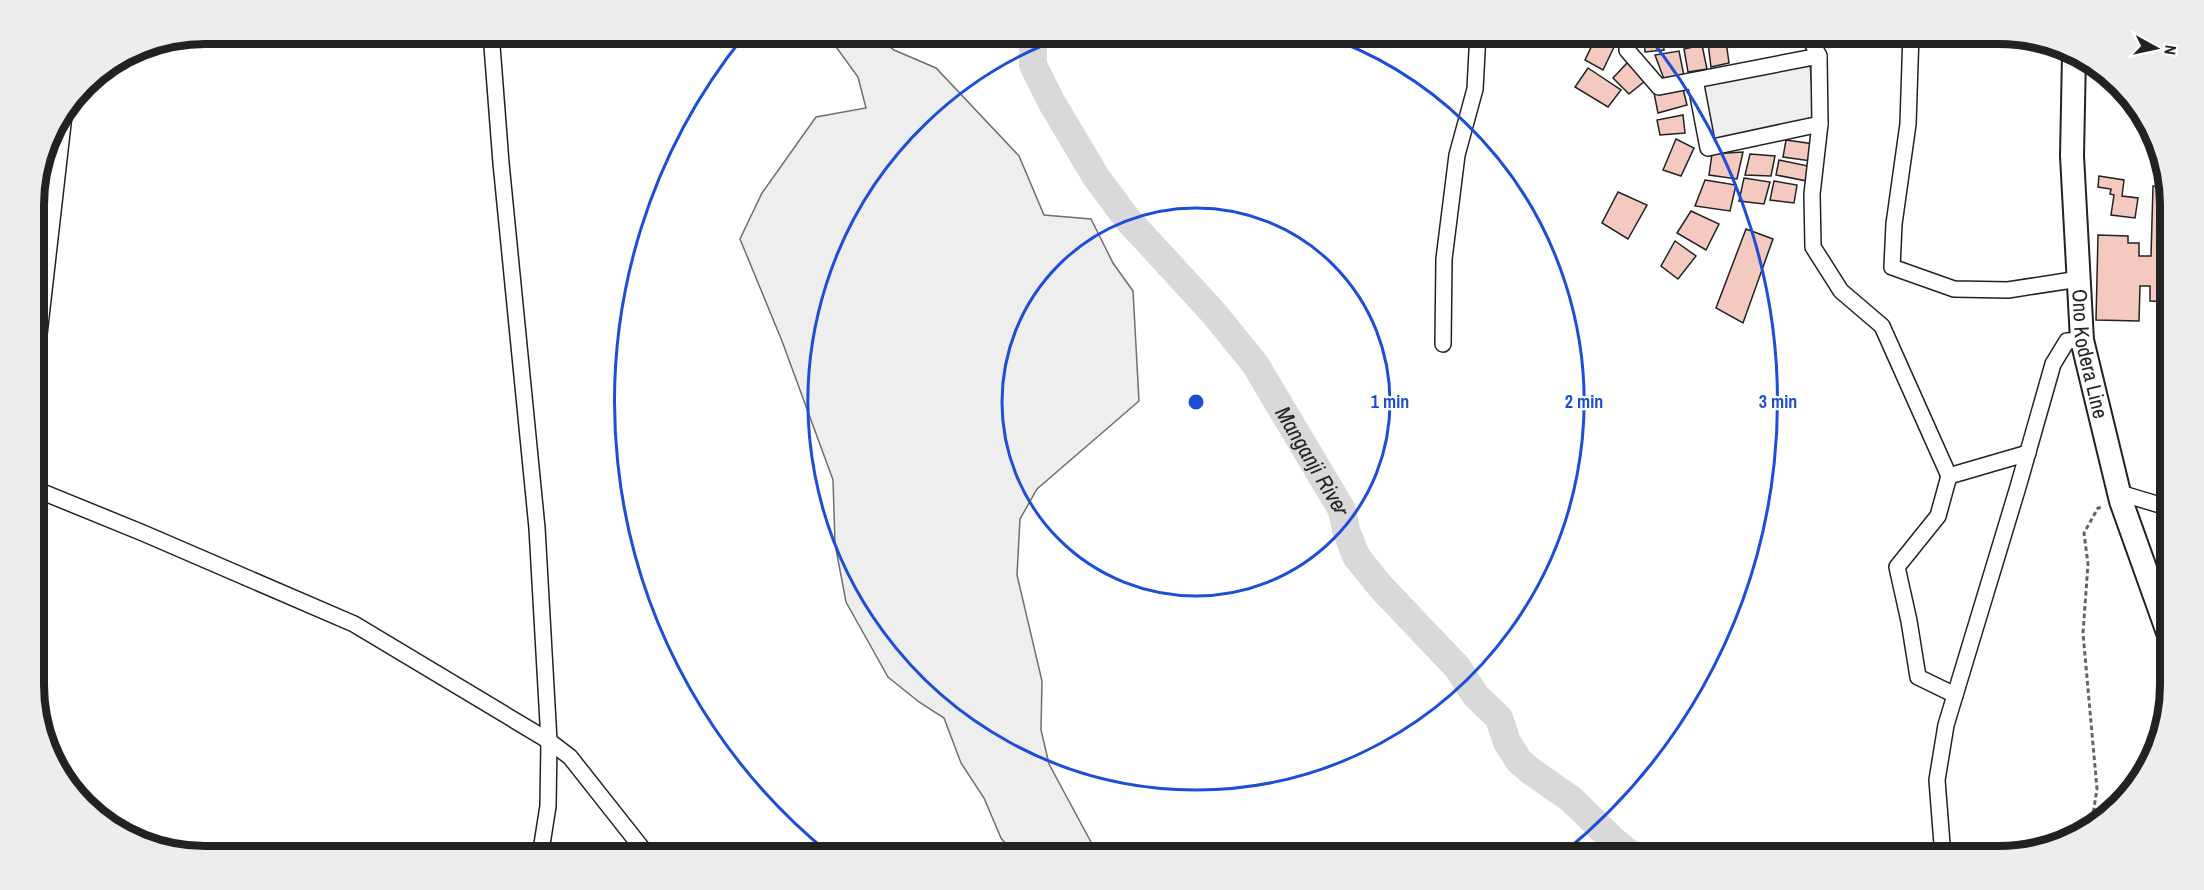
<svg xmlns="http://www.w3.org/2000/svg" width="2204" height="890" font-family="'Archivo Narrow',sans-serif">
  <rect width="100%" height="100%" fill="#fff"/>
  <g fill="#eee" stroke="#6f6f6f" stroke-width="1.5">
    <path d="M826,33H873L894,50L936,68L1019,156L1044,215L1091,219L1113,263L1133,291L1139,401L1037,489L1020,519L1017,575L1042,681L1041,730L1049,764L1099,857H1017L1001,838L984,798L961,763L944,718L919,702L888,677L846,602L835,544L833,480L782,341L740,239L762,193L816,117L866,108L858,77Z"/>
    <path d="M1810,64L1814,119L1711,142L1704,85Z"/>
  </g>
  <g fill="none" stroke-linecap="round" stroke-linejoin="round">
    <path stroke="#d9d9d9" stroke-width="28" id="s1" d="M1033,33V65L1052,103L1096,177L1128,220L1212,311L1255,364L1342,510L1346,530L1356,556L1380,586L1457,667L1476,696L1499,718L1507,742L1519,761L1532,772L1571,799L1614,841L1634,857"/>
  </g>
  <g fill="#f3c9c0" stroke="#222" stroke-width="1.5">
    <path d="M1644,33H1663L1664,50L1645,52Z"/>
    <path d="M1668,33H1685L1687,42L1670,47Z"/>
    <path d="M1689,33H1706L1707,39L1690,41Z"/>
    <path d="M1597,35L1616,43L1603,70L1585,60Z"/>
    <path d="M1726,41L1729,63L1711,67L1708,43Z"/>
    <path d="M1702,45L1707,69L1688,72L1684,49Z"/>
    <path d="M1679,51L1684,76L1664,79L1655,55Z"/>
    <path d="M1629,61L1645,81L1629,94L1613,78Z"/>
    <path d="M1588,68L1621,90L1608,107L1575,87Z"/>
    <path d="M1683,89L1687,105L1658,113L1654,93Z"/>
    <path d="M1683,115L1685,133L1660,135L1657,120Z"/>
    <path d="M1676,139L1694,148L1681,176L1663,170Z"/>
    <path d="M1786,140L1814,144L1811,161L1783,157Z"/>
    <path d="M1743,152L1737,179L1709,175L1712,154Z"/>
    <path d="M1750,154L1775,156L1771,176L1745,175Z"/>
    <path d="M1779,160L1808,166L1807,181L1776,175Z"/>
    <path d="M2099,176L2124,180L2122,196L2138,198L2135,218L2111,215L2114,195L2110,194L2111,189L2098,187Z"/>
    <path d="M1744,178L1770,182L1764,204L1739,201Z"/>
    <path d="M1705,180L1736,185L1730,211L1695,206Z"/>
    <path d="M1774,181L1797,185L1794,203L1770,200Z"/>
    <path d="M2153,186H2170V302L2150,301V286H2140L2139,321L2096,320L2098,235L2128,236V243H2139V256H2151Z"/>
    <path d="M1618,192L1647,205L1628,239L1602,223Z"/>
    <path d="M1691,211L1719,224L1706,250L1677,233Z"/>
    <path d="M1746,229L1773,239L1743,323L1716,308Z"/>
    <path d="M1675,241L1696,256L1678,279L1661,266Z"/>
  </g>
  <g fill="none" stroke-linecap="round" stroke-linejoin="round">
    <g stroke="#222" stroke-width="18">
      <g id="street">
        <path d="M491,33L501,163L537,528L549,741L548,806L540,857"/>
        <path d="M1633,33L1627,50L1659,87L1819,56L1820,124L1708,148L1695,80"/>
        <path d="M1807,33L1819,56"/>
        <path d="M1911,33L1908,124L1894,224L1892,267L1954,289L2008,290L2079,279"/>
        <path d="M1820,124L1812,194L1813,247L1841,291L1882,326L1949,476L2028,453"/>
        <path d="M1443,344L1444,259L1457,155L1475,89L1478,33"/>
        <path d="M1949,476L1938,516L1897,567L1909,621L1918,677L1955,695"/>
        <path d="M35,489L143,533L354,624L549,741L570,757L649,857"/>
        <path d="M2120,493L2170,508"/>
        <path d="M1943,857L1937,780L1946,725L2018,487L2053,364L2067,341L2082,340"/>
      </g>
    </g>
    <g stroke="#222" stroke-width="24">
      <path id="secondary" d="M34,352L61,115"/>
    </g>
    <g stroke="#222" stroke-width="26">
      <g id="primary">
        <path id="s2" d="M2074,55L2072,156L2082,340L2121,501L2171,641"/>
      </g>
    </g>
    <path stroke="#646464" stroke-width="3" stroke-dasharray="4.5 3" stroke-linecap="butt" d="M2091,827L2097,789L2083,633L2088,564L2084,533L2098,508L2103,507"/>
    <use href="#street" stroke="#fff" stroke-width="15"/>
    <use href="#secondary" stroke="#fff" stroke-width="21"/>
    <use href="#primary" stroke="#fff" stroke-width="22"/>
  </g>
  <g fill="none" stroke="#1d4ed8" stroke-width="3">
    <circle cx="1196" cy="402" r="194"/>
    <path d="M1319 34A388 388 0 1 1 1073 34"/>
    <path d="M830 854A582 582 0 0 1 744 36M1648 36A582 582 0 0 1 1562 854"/>
  </g>
  <g text-anchor="middle" stroke-width="4.5" stroke-linejoin="round" paint-order="stroke">
    <g font-size="21" fill="#222" stroke="#fff">
      <text dy="7" stroke="none"><textPath href="#s2" startOffset="300">Ono Kodera Line</textPath></text>
    </g>
    <g font-size="22" font-style="italic" fill="#222" stroke="#fff">
      <text dy="8" stroke="none"><textPath href="#s1" startOffset="519">Manganji River</textPath></text>
    </g>
  </g>
  <path d="M0 0H2204V890H0ZM205 44H1999A161 161 0 0 1 2160 205V685A161 161 0 0 1 1999 846H205A161 161 0 0 1 44 685V205A161 161 0 0 1 205 44Z" fill="#ededed" fill-rule="evenodd"/>
  <path fill="none" stroke="#222" stroke-width="8" d="M205 44H1999A161 161 0 0 1 2160 205V685A161 161 0 0 1 1999 846H205A161 161 0 0 1 44 685V205A161 161 0 0 1 205 44Z"/>
  <circle cx="1196" cy="402" r="9" fill="#1d4ed8" stroke="#fff" stroke-width="3"/>
  <g font-size="18" text-anchor="middle" font-weight="bold" fill="#1d4ed8" stroke="#fff" stroke-width="4.5" stroke-linejoin="round" paint-order="stroke">
    <text x="1390" y="408">1 min</text>
    <text x="1584" y="408">2 min</text>
    <text x="1778" y="408">3 min</text>
  </g>
  <g transform="translate(2156 48) rotate(98)" stroke="#ffffff" stroke-width="4.5" paint-order="stroke">
  <path d="M0-4.5L10 22L0 15L-10 22Z" fill="#222222"/>
  <text y="-9" font-size="16" font-weight="bold" text-anchor="middle" fill="#222222">N</text>
  </g>
</svg>
